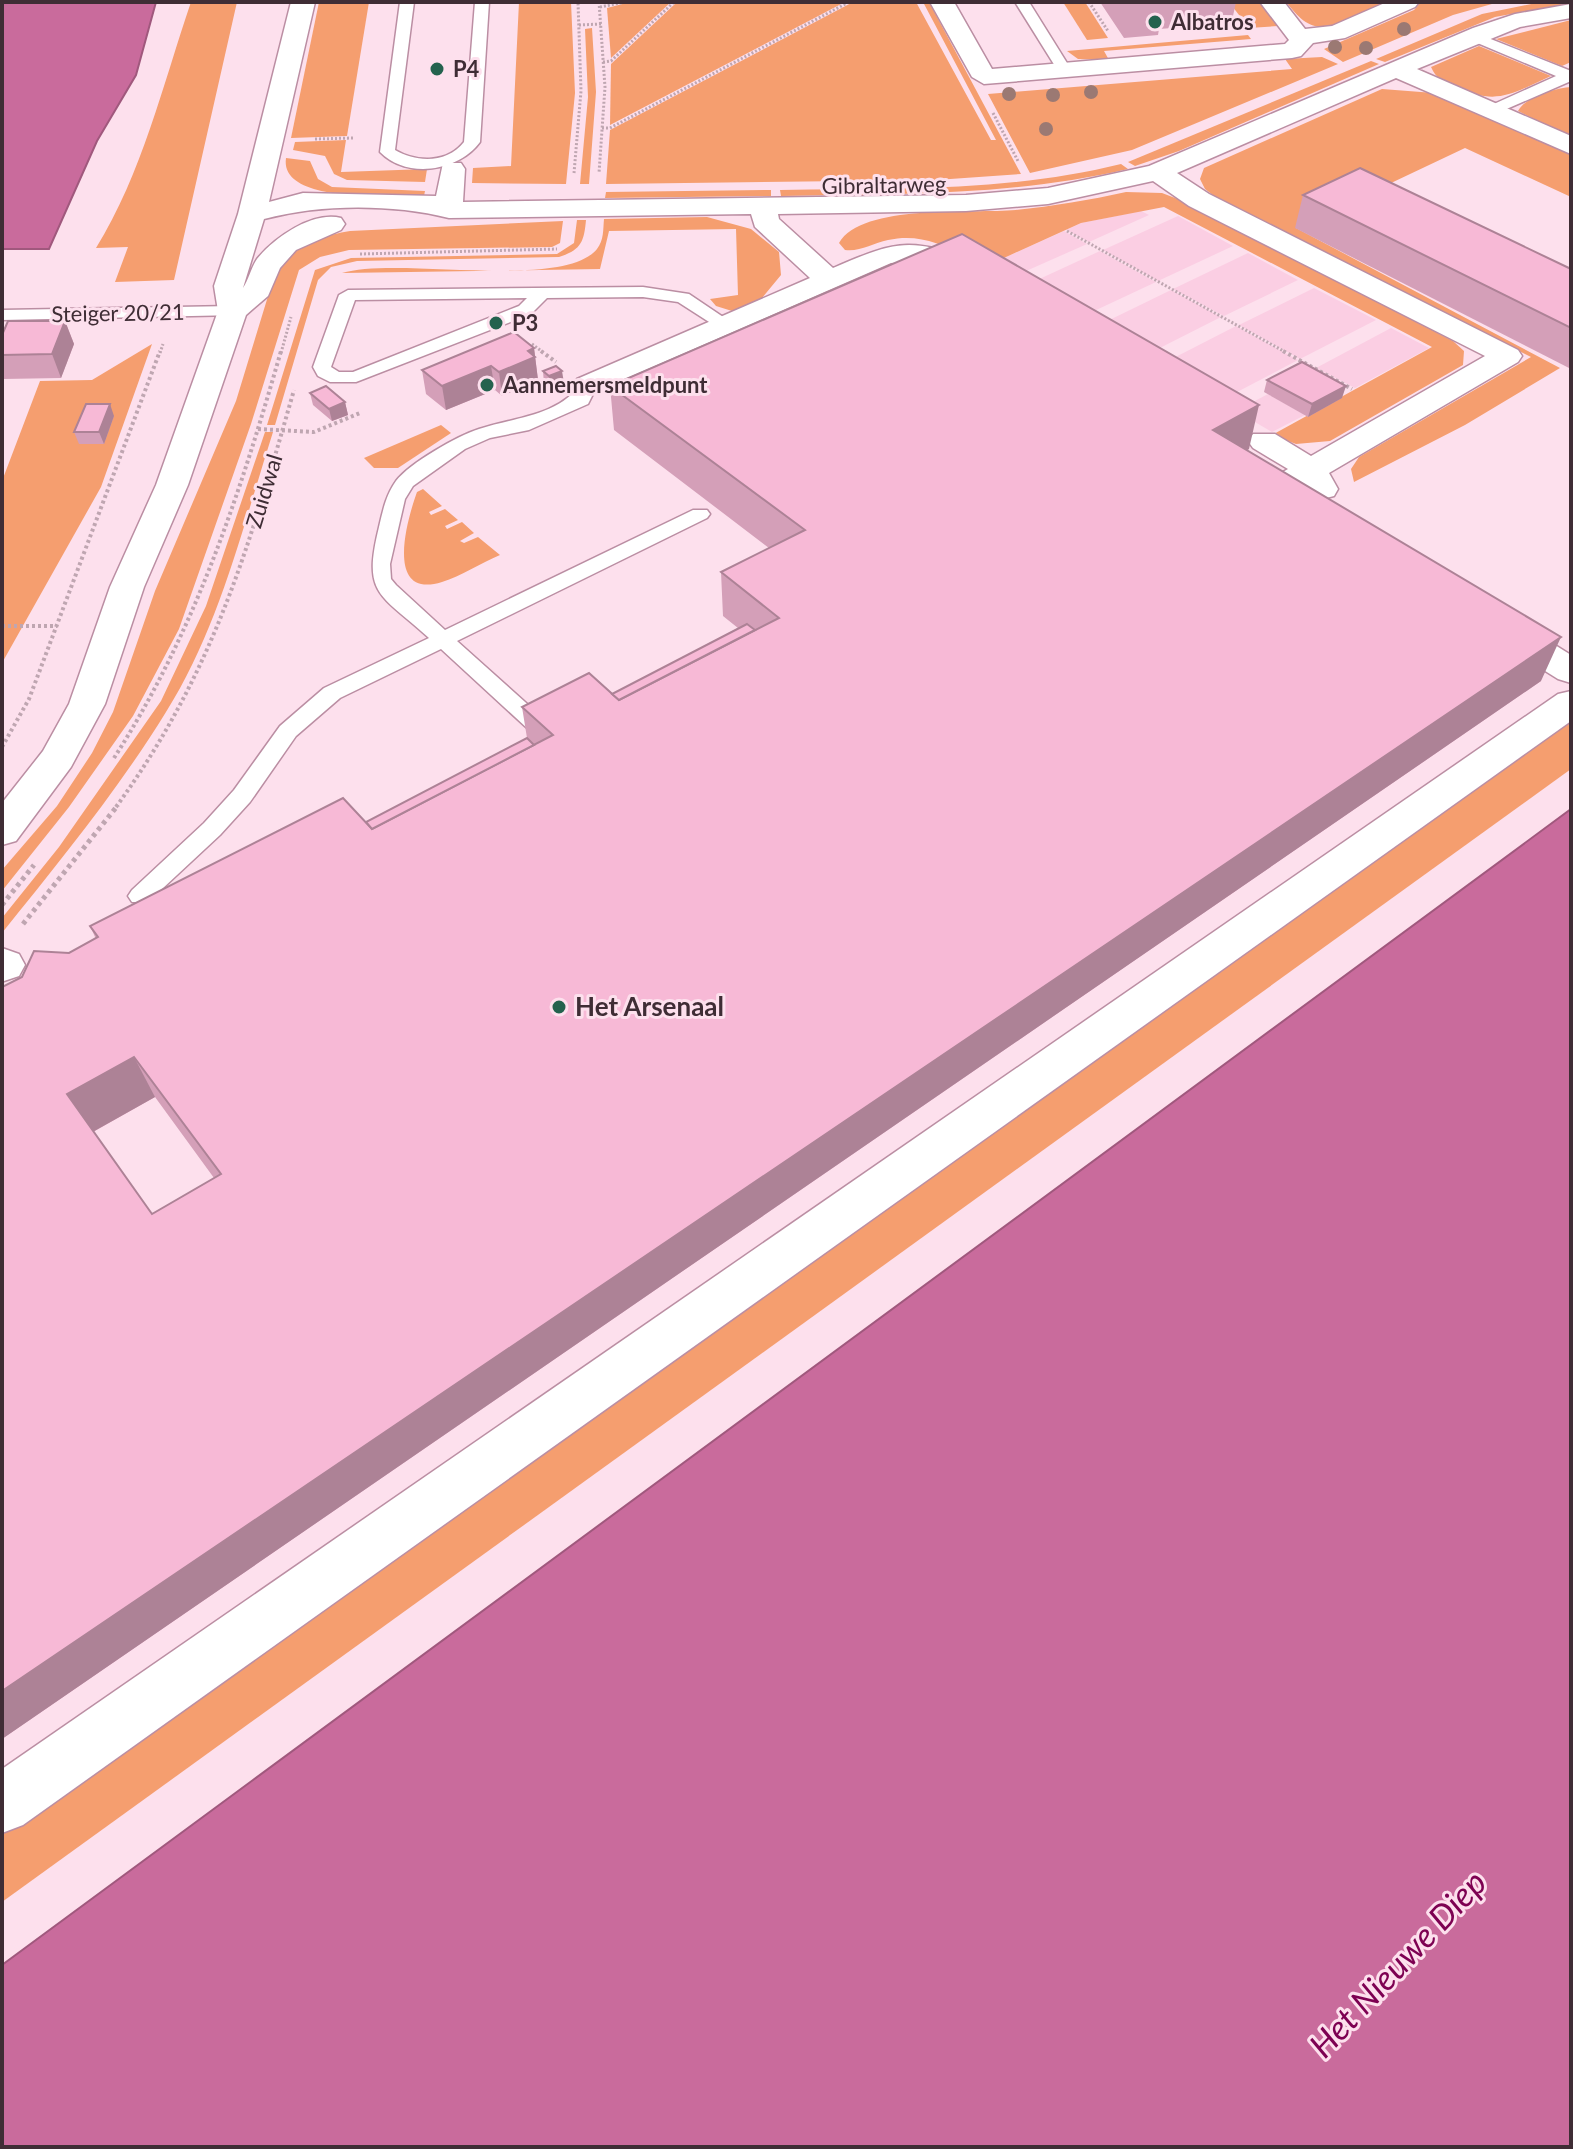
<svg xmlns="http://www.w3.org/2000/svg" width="1573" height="2149" font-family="Lato,sans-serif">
  <rect width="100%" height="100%" fill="#fde0ed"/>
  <g fill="#fbcee3">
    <path d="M1141,211L1149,215L1089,242L1066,230L1081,223Z"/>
    <path d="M1178,216L1233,246L1158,281L1103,250Z"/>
    <path d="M1064,231L1087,244L1008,279L986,266Z"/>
    <path d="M1100,251L1156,282L1077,319L1022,287Z"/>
    <path d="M1248,253L1298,280L1224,316L1173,289Z"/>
    <path d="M1314,288L1376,320L1300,359L1239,325Z"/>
    <path d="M1171,290L1221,317L1142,357L1093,328Z"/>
    <path d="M1236,326L1298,360L1218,402L1158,366Z"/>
    <path d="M1391,328L1429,348L1355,388L1316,368Z"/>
    <path d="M1268,394L1305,415L1272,432L1236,411Z"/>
  </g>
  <g fill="#f59e6f">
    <path d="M191,2H237L174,280L115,282L128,247L96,248C142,174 163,84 191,2Z"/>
    <path d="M319,2H369L347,136L291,138Z"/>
    <path d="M519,2H571L575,93L566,184L472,183L473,168L511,166Z"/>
    <path d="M630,2H671L611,58L607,8Z"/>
    <path d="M677,2H845L610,125L611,64Z"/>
    <path d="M853,2H916L991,140H996L923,2H929L1021,174L936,180L606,184L610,130Z"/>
    <path d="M1063,2H1085L1108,38L1087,40Z"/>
    <path d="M1229,2H1259L1278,26L1249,28Z"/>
    <path d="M1286,2H1392L1331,27C1308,29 1300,19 1286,2Z"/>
    <path d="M1421,2H1499L1453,15L1343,62L1324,49L1414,10Z"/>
    <path d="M1541,2L1571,3L1495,17L1385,62L1376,59L1482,14Z"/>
    <path d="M1571,20V62L1562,66L1496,39Z"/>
    <path d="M592,28L596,92L589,184H580L588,97L585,29Z"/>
    <path d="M1248,35L1251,39L1104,51L1109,60L1078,59L1067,51Z"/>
    <path d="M1479,46L1551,76C1511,94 1498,106 1455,87C1444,82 1436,79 1431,67Z"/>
    <path d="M1322,57L1338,64L1132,150L1030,173L988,94L1292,69L1285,59Z"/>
    <path d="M1371,61L1379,64L1179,151L1135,166L1128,162Z"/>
    <path d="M1571,87V138L1518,111C1525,97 1556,88 1571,87Z"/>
    <path d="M1382,89L1434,93L1571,154V197L1465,148L1296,228L1560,368L1465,425L1354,482L1351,469L1359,457L1531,357L1218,199L1205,189L1200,179L1204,168Z"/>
    <path d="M346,140L341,172L427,169L425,182L347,180L334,174L325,156L293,150L295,142Z"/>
    <path d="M286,158L310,161L318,179L332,187L425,191L424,196C396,195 279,205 286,158Z"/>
    <path d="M1121,164L1128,169C1013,196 898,194 781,196L780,190C894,188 1009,192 1121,164Z"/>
    <path d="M771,190V196L605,198L606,192Z"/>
    <path d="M1126,192L1162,193L1183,201L1453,341L1464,351L1463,365L1330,441L1296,444L1272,435L1432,347L1164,207L1081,223L984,267C952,249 925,232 888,240C873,243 860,252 845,250L839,243C862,203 973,214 1016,210C1053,206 1090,200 1126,192Z"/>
    <path d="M707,217L751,229L779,252L781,275L762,298L732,311L716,306L710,299L738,295L736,229L609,231L600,269L342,273C397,256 562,291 597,249C604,240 603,230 604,219Z"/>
    <path d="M577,220H586C584,242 581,250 559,257L357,261L331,267L318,280L275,425H267L315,270L351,258L557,254L574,243Z"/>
    <path d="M563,221L560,243L552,247L349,250L320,257L299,270L251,424L179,629L133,716L69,807L2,891V870L57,806L92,753L113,712L155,591L236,401L276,270C295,246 320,236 350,231Z"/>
    <path d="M152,344L101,487L2,663V481L40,381L92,380Z"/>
    <path d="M441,425L451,433L398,468H374L364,458Z"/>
    <path d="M265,432H273C243,526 219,628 166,712C118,790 59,862 2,933V918L59,847L161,701L206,606Z"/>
    <path d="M423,489L442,506L429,512L431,515L445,509L458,520L445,526L447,529L462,522L474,533L460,541L464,543L478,537L500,555C481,563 461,576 442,582C383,600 408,517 417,492Z"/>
    <path d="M1571,715V769L2,1902V1829Z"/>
  </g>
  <g fill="#c96b9c" stroke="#a0587d" stroke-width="2">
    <path d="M2,2H156L136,75L97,141L49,249H2Z"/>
    <path d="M1571,809V2147H2V1965Z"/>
  </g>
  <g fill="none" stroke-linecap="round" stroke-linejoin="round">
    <g stroke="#bb8ea3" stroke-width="3">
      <g id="lane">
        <path d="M400,2H414L395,150C417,163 448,163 464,142L475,2H489L480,142C459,171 407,180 380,152Z"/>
        <path d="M1015,2H1029L1072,71L1070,74H1060Z"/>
        <path d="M1473,32L1571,71V81L1495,114H1485V108L1556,76L1468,39L1466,36Z"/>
        <path d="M643,287L689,294L735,325L726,330L720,329L678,302L643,297L547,298L531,314L356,382H330L318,376L313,367L339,295L348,290ZM527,298L519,306L353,372H339L331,367L355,300Z"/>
        <path d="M233,306L239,307V315L2,320V310Z"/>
        <path d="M588,381L597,386L588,404L529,430L490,438L465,449L413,486L405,499L390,564L391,579L396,585L445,630L693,510H707L710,514L707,518L457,641L544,719L547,724L544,729H528L441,649L340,698L296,736L250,802L220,835L148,902H132L128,896L132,890L204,823L234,790L280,726L324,688L429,638C380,593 362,596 379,527C383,510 386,495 396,481C410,463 457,436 479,429C515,417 560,416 582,382Z"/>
      </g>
    </g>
    <g stroke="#bb8ea3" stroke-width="3">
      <g id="street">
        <path d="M291,2H315L269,202L303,193L436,196L443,163H461L465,169L463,202L966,195L1048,188L1149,166L1473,28L1515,14L1571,4V18L1520,27L1417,69L1571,136V154L1396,78L1177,173L1209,194L1518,350L1522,356L1518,362L1329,473L1338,489L1334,496L1322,499L1310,496L1305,487L1252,514L1240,511L1235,504L1240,497L1288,469L1253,448L1248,441L1253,434H1275L1311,456L1485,356L1189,206L1153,181L1048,204L966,211L778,214L779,219L833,268C901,238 913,238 982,264L986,270L982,276H962L922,261L891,263L588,395L577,393L573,386L577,379L810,278L755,227L751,214L449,218C391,204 322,204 264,219L243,288C249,279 251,268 257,259C274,238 312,211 341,218L345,224L341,230L296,250L280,268L268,296L246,315L188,485L144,587L105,704L71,767L16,841L2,845V803L43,751L69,704L110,587L156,485L218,311L214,286L238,214Z"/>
        <path d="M930,2H954L992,69L1285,44L1289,40L1260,2H1284L1305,29L1332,26L1387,2H1419L1415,7L1345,38L1313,43L1301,56L1292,58L984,84L972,77Z"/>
        <path d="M1502,617L1515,620L1571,655V683L1558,679L1489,636L1484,628L1489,620Z"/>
        <path d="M1571,691V721L23,1825L2,1833V1769L1558,694Z"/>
        <path d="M2,948L19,954L25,965L19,976L4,981Z"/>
      </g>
    </g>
    <g stroke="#bfa6b1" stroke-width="3" stroke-dasharray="2 2" stroke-linecap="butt">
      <path d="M599,2L605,87L599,173"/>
      <path d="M1089,2L1108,31"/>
      <path d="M600,7L625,2"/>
      <path d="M579,25L601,24"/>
      <path d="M603,62L611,61L674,2"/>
      <path d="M993,113L1018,161"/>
      <path d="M602,128H610L849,2"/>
      <path d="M315,139L353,138"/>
      <path d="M574,173L581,91L578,2"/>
      <path d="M1067,231L1287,353"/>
      <path d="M360,254L557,249"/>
      <path d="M532,344L544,353"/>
      <path d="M160,353L163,344"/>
      <path d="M281,353L291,317"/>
    </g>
    <g stroke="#bfa6b1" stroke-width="4" stroke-dasharray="3 3" stroke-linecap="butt">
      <path d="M541,351L556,362"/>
      <path d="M1283,351L1352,389"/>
      <path d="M258,429L314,432L360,413"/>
      <path d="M2,626H57"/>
      <path d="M2,747L29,699L160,351"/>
      <path d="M114,758C195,632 240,494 281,351"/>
      <path d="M116,807C214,672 249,547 294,390"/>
    </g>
    <g stroke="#bfa6b1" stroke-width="5" stroke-dasharray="4 4" stroke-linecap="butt">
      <path d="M2,905L34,865"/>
      <path d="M23,924L118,805"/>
    </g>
    <use href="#lane" fill="#fff" fill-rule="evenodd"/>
    <use href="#street" fill="#fff" fill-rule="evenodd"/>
  </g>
  <g fill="#9b7973">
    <circle cx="1404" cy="29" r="7"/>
    <circle cx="1335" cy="47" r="7"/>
    <circle cx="1366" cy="48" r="7"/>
    <circle cx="1091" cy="92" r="7"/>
    <circle cx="1009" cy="94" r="7"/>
    <circle cx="1053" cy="95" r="7"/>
    <circle cx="1046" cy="129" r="7"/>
  </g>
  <g fill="#d49fb8" fill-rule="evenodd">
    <path d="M1100,2H1236L1233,16L1200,18L1199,26L1159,29L1158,35L1124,38Z"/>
    <path d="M1303,195L1571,269V369L1295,228Z"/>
    <path d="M65,321L74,344L61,378L3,379L2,335Z"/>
    <path d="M534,348L538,380L502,396L495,390L446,410L426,394L422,370Z"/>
    <path d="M543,371L564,383L550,388L544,384Z"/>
    <path d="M1267,380L1342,398L1308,417L1264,392Z"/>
    <path d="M610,386L1249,449L1247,450L1541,681L2,1739L69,953L96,939L90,926L366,822L527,738L522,707L612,694L738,628L723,616L721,572L769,548L614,430ZM155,1097L214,1178L152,1214L93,1132Z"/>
    <path d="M310,393L345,402L348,415L332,421L313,405Z"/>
    <path d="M114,416L104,444H79L74,432Z"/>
  </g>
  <g fill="#ad8296">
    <path d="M65,321L74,344L61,378L52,354Z"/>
    <path d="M534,348L538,380L502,396L499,372L528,351Z"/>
    <path d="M491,366L495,390L446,410L442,386Z"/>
    <path d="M562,371L564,383L550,388L549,376Z"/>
    <path d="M1346,386L1342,398L1308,417L1312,404Z"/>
    <path d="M345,402L348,415L332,421L329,409Z"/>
    <path d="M110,404L114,416L104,444L99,432Z"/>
    <path d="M1259,405L1249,449L1203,474L1213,430Z"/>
    <path d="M1561,637L1541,681L2,1739V1691Z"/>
    <path d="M134,1057L155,1097L89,1134L67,1094Z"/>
  </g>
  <g fill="#f7b9d6" stroke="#ad8296" stroke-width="2" fill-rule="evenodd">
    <path d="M1360,168L1571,269V328L1303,195Z"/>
    <path d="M962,234L1259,405L1213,430L1561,637L2,1691V987L22,977L34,951L69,953L98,937L90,926L343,798L372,829L553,735L522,707L589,673L619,700L779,618L721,572L805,530L610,386ZM134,1057L221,1174L152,1214L67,1094Z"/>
    <path d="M8,321H65L52,354L2,355V335Z"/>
    <path d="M514,332L534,348L528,351L535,357L499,372L491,366L442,386L422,370Z"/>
    <path d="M1302,362L1346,386L1312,404L1267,380Z"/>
    <path d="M556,366L562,371L549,376L543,371Z"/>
    <path d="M326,386L345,402L329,409L310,393Z"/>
    <path d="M86,404H110L99,432H74Z"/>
    <path d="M747,624L755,630L619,700L612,694Z"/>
    <path d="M527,738L534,745L372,829L366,822Z"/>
  </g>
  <g fill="#24624e" stroke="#fde0ed" stroke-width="3">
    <circle cx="1155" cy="22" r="8"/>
    <circle cx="437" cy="69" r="8"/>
    <circle cx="496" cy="323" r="8"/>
    <circle cx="487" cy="385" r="8"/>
    <circle cx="559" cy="1007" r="8"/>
  </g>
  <g text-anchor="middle" stroke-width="6" stroke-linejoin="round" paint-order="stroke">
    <g font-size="22" font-weight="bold" fill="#3f2d35" stroke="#fde0ed" text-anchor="start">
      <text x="1171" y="30">Albatros</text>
      <text x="453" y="77">P4</text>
      <text x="512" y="331">P3</text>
      <text x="503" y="393">Aannemersmeldpunt</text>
    </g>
    <g font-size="22" fill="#3f2d35" stroke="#fde0ed">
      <text transform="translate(884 185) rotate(-1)" y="8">Gibraltarweg</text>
      <text transform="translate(118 313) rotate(-1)" y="8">Steiger 20/21</text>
      <text transform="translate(264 491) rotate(-73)" y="8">Zuidwal</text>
    </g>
    <g font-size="26" font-weight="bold" fill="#3f2d35" stroke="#fde0ed" text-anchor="start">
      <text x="575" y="1016">Het Arsenaal</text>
    </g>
    <g font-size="34" font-style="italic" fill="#7d0152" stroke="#fde0ed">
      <text transform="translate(1398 1964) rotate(-47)" y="12">Het Nieuwe Diep</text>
    </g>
  </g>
  <rect width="1573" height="2149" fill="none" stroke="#3f2d35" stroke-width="8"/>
</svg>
